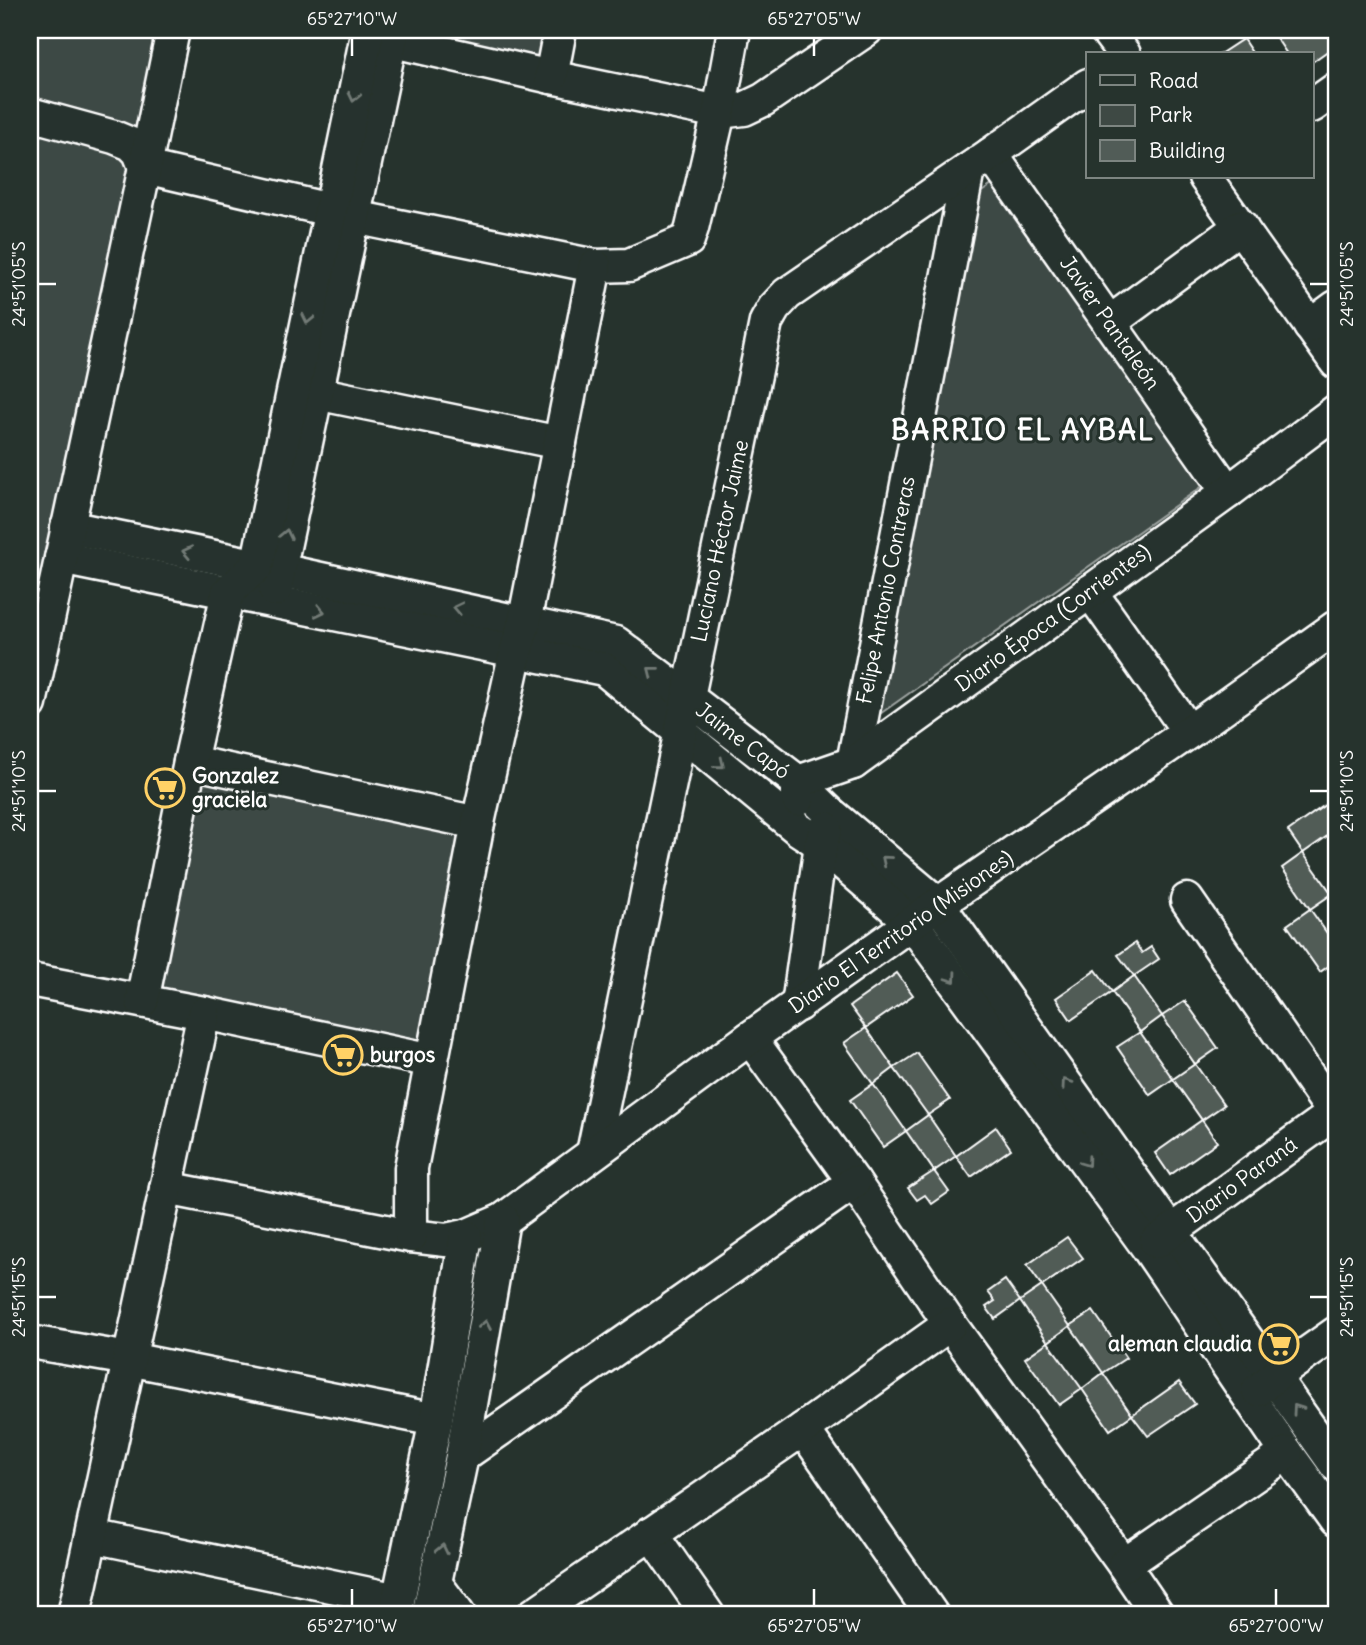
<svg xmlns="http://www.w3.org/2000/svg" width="1366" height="1645" font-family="Delius,sans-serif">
  <rect width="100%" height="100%" fill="#26332d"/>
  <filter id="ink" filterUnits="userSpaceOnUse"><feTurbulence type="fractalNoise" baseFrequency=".0143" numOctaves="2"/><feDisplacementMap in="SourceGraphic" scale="14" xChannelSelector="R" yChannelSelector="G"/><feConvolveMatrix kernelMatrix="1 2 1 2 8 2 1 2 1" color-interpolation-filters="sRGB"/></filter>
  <g filter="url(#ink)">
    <g fill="#3e4944" stroke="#9ea4a2" stroke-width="2">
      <path d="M30,30H171L30,699Z"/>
      <path d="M394,30H561L551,77Z"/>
      <path d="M998,181L1207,483L877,716L977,195Z"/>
      <path d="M190,762L478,823L431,1058L142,1001Z"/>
    </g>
    <g fill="#515c57" stroke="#fff" stroke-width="2">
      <path d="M1271,30H1336V45L1312,62V54H1287Z"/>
      <path d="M1243,39L1253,54H1220Z"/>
      <path d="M1335,798L1336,830L1303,853L1288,831Z"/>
      <path d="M1303,853L1332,894L1310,909L1282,868Z"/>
      <path d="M1310,909L1336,946V961L1320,972L1287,925Z"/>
      <path d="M1135,943L1142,953L1151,947L1159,959L1134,976L1118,955Z"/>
      <path d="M1096,970L1112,992L1071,1020L1056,998Z"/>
      <path d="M897,973L913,995L866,1028L850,1006Z"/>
      <path d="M1134,976L1162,1016L1140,1032L1112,992Z"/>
      <path d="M1185,1001L1218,1048L1195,1064L1162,1016Z"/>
      <path d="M866,1028L894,1068L873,1084L844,1043Z"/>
      <path d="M1140,1032L1173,1079L1150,1095L1117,1047Z"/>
      <path d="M917,1053L950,1100L928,1115L894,1068Z"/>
      <path d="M1195,1064L1224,1105L1202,1120L1173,1079Z"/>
      <path d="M873,1084L906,1131L883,1147L850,1100Z"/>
      <path d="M928,1115L956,1156L934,1171L906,1131Z"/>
      <path d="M1202,1120L1217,1142L1170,1175L1155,1153Z"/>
      <path d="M996,1127L1011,1149L971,1177L956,1156Z"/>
      <path d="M934,1171L949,1192L932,1204L925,1195L917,1200L908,1188Z"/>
      <path d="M1067,1237L1083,1258L1042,1286L1027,1265Z"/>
      <path d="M1005,1280L1020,1301L995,1319L986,1307L995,1301L988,1292Z"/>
      <path d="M1042,1286L1070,1326L1048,1342L1020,1301Z"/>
      <path d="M1093,1311L1126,1358L1103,1373L1070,1326Z"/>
      <path d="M1048,1342L1082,1389L1059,1405L1025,1358Z"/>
      <path d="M1103,1373L1132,1415L1110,1430L1082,1389Z"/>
      <path d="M1179,1382L1195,1404L1148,1436L1132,1415Z"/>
    </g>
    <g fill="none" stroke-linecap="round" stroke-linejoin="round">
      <g stroke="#fff" stroke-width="37">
        <g id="minor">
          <path d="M1106,30L1124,54"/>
          <path d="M371,36L551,77L719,112L744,109L763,100L866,30"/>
          <path d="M551,77L560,30"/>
          <path d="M1312,106L1336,89"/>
          <path d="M30,114L114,137L131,144L139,152L145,167L330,210L354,217L595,266L629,265L688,240L692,228L719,112L734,30"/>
          <path d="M991,154L1228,492"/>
          <path d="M1205,177L1336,362"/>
          <path d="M1109,323L1241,226"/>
          <path d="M1310,326L1336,307"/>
          <path d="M316,393L560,443"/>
          <path d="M67,527L279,570L616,643L798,782L830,813L938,904L1336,1465"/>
          <path d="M61,558L604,669L798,829L821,844L912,923L1148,1248L1287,1453L1336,1521"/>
          <path d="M275,590L393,30"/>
          <path d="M1090,591L1189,732"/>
          <path d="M30,704L145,167L173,30"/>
          <path d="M190,762L478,823"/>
          <path d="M853,763L968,170"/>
          <path d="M798,800V782L853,763L1228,492L1336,411"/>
          <path d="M1187,900L1334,1113"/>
          <path d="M30,980L204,1013L432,1061"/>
          <path d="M142,1001L190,762L228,592L257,566L368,30"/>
          <path d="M798,1005L821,844L826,828"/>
          <path d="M750,1038L854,1182L950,1324L1124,1565L1158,1615"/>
          <path d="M593,1153L766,322L774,308L787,294L991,154L1088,85"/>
          <path d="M166,1188L411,1236L446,1240L466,1236L503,1220L750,1038L938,904L1189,732L1336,627"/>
          <path d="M411,1236V1168L478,823L516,651L524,623L595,266"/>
          <path d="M1156,1242L1336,1112"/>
          <path d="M30,1342L129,1359L436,1420"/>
          <path d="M1258,1390L1275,1376L1336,1333"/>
          <path d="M803,1429L932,1615"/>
          <path d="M462,1456L854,1182"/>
          <path d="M651,1533L708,1615"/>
          <path d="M92,1536L398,1600"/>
          <path d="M1124,1565L1287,1453"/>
          <path d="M435,1583L459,1615"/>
          <path d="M74,1615L204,1013"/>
          <path d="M395,1615L436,1420L466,1236"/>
          <path d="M428,1615L462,1456L503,1220"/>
          <path d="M533,1615L803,1429L950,1324"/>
        </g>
      </g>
      <use href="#minor" stroke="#26332d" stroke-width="32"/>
    </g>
    <defs><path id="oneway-chevron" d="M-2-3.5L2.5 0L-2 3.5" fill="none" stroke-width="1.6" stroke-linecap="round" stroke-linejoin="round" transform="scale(1.75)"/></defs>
    <g stroke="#727a76">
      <use href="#oneway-chevron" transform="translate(354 97) rotate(102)"/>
      <use href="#oneway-chevron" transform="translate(308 319) rotate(102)"/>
      <use href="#oneway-chevron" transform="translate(286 534) rotate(-78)"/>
      <use href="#oneway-chevron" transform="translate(187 552) rotate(-168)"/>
      <use href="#oneway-chevron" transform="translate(458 608) rotate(-168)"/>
      <use href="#oneway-chevron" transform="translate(320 611) rotate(12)"/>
      <use href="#oneway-chevron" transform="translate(652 671) rotate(-142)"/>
      <use href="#oneway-chevron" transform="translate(720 764) rotate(39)"/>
      <use href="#oneway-chevron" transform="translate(886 860) rotate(-140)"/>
      <use href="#oneway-chevron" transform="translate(952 978) rotate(54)"/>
      <use href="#oneway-chevron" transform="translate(1066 1083) rotate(-125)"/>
      <use href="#oneway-chevron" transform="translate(1086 1162) rotate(54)"/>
      <use href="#oneway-chevron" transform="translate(485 1325) rotate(-80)"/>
      <use href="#oneway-chevron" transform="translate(1297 1409) rotate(-125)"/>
      <use href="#oneway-chevron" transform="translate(442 1549) rotate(-78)"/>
    </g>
  </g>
  <path fill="none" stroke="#fff" stroke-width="2.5" d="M352,38V56M814,38V56M38,284H56M1310,284H1328M38,791H56M1310,791H1328M38,1297H56M1310,1297H1328M352,1589V1606M814,1589V1606M1276,1589V1606"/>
  <defs>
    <g id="supermarket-ring" transform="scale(2.0125)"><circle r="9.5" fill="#26332d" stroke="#ffd166" stroke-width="1.5"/><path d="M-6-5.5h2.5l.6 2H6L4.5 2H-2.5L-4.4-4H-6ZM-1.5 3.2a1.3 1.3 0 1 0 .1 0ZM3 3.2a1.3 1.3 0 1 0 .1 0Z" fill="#ffd166"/></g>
  </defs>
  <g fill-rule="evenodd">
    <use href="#supermarket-ring" x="165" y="788"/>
    <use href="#supermarket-ring" x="343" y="1055"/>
    <use href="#supermarket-ring" x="1279" y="1344"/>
  </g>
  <g text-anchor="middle" stroke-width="6" stroke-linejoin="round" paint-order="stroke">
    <g font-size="21" fill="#fff" stroke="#26332d">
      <text transform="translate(1110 323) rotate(55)" y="7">Javier Pantaleón</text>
      <text transform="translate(720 541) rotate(-78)" y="7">Luciano Héctor Jaime</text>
      <text transform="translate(886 590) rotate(-79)" y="7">Felipe Antonio Contreras</text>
      <text transform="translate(1053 618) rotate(-36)" y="7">Diario Época (Corrientes)</text>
      <text transform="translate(743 741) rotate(37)" y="7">Jaime Capó</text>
      <text transform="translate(901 932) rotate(-35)" y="7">Diario El Territorio (Misiones)</text>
      <text transform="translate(1242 1180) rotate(-36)" y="7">Diario Paraná</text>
    </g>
    <g font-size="21" font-weight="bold" fill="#fff" stroke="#26332d" text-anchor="start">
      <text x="192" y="783">Gonzalez<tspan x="192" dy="24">graciela</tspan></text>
      <text x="370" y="1062">burgos</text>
      <text x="1252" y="1351" text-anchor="end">aleman claudia</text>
    </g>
    <g font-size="28" font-weight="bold" letter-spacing="2" fill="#fff" stroke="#26332d">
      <text x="1023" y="440">BARRIO EL AYBAL</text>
    </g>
  </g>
  <rect width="1366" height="1645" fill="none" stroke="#26332d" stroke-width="77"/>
  <rect x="1086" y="52" width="228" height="126" fill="#26332d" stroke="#7d8581" stroke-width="2"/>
  <rect x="1100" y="75" width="35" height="10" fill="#26332d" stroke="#7d8581" stroke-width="2"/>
  <text x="1149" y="88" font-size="21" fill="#ffffff">Road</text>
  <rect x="1100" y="105" width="35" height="21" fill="#3e4944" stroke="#7d8581" stroke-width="2"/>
  <text x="1149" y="122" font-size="21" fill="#ffffff">Park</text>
  <rect x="1100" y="140" width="35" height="21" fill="#515c57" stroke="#7d8581" stroke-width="2"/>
  <text x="1149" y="158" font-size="21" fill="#ffffff">Building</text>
  <rect x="38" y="38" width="1290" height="1568" fill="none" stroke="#fff" stroke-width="2.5"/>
  <g font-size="18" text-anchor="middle" fill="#fff">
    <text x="352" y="25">65°27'10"W</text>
    <text x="814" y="25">65°27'05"W</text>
    <text transform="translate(19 284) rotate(-90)" y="6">24°51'05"S</text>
    <text transform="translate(1347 284) rotate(-90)" y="6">24°51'05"S</text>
    <text transform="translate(19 791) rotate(-90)" y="6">24°51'10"S</text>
    <text transform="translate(1347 791) rotate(-90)" y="6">24°51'10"S</text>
    <text transform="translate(19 1297) rotate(-90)" y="6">24°51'15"S</text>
    <text transform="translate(1347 1297) rotate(-90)" y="6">24°51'15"S</text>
    <text x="352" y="1632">65°27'10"W</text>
    <text x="814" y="1632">65°27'05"W</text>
    <text x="1276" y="1632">65°27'00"W</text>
  </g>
</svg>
